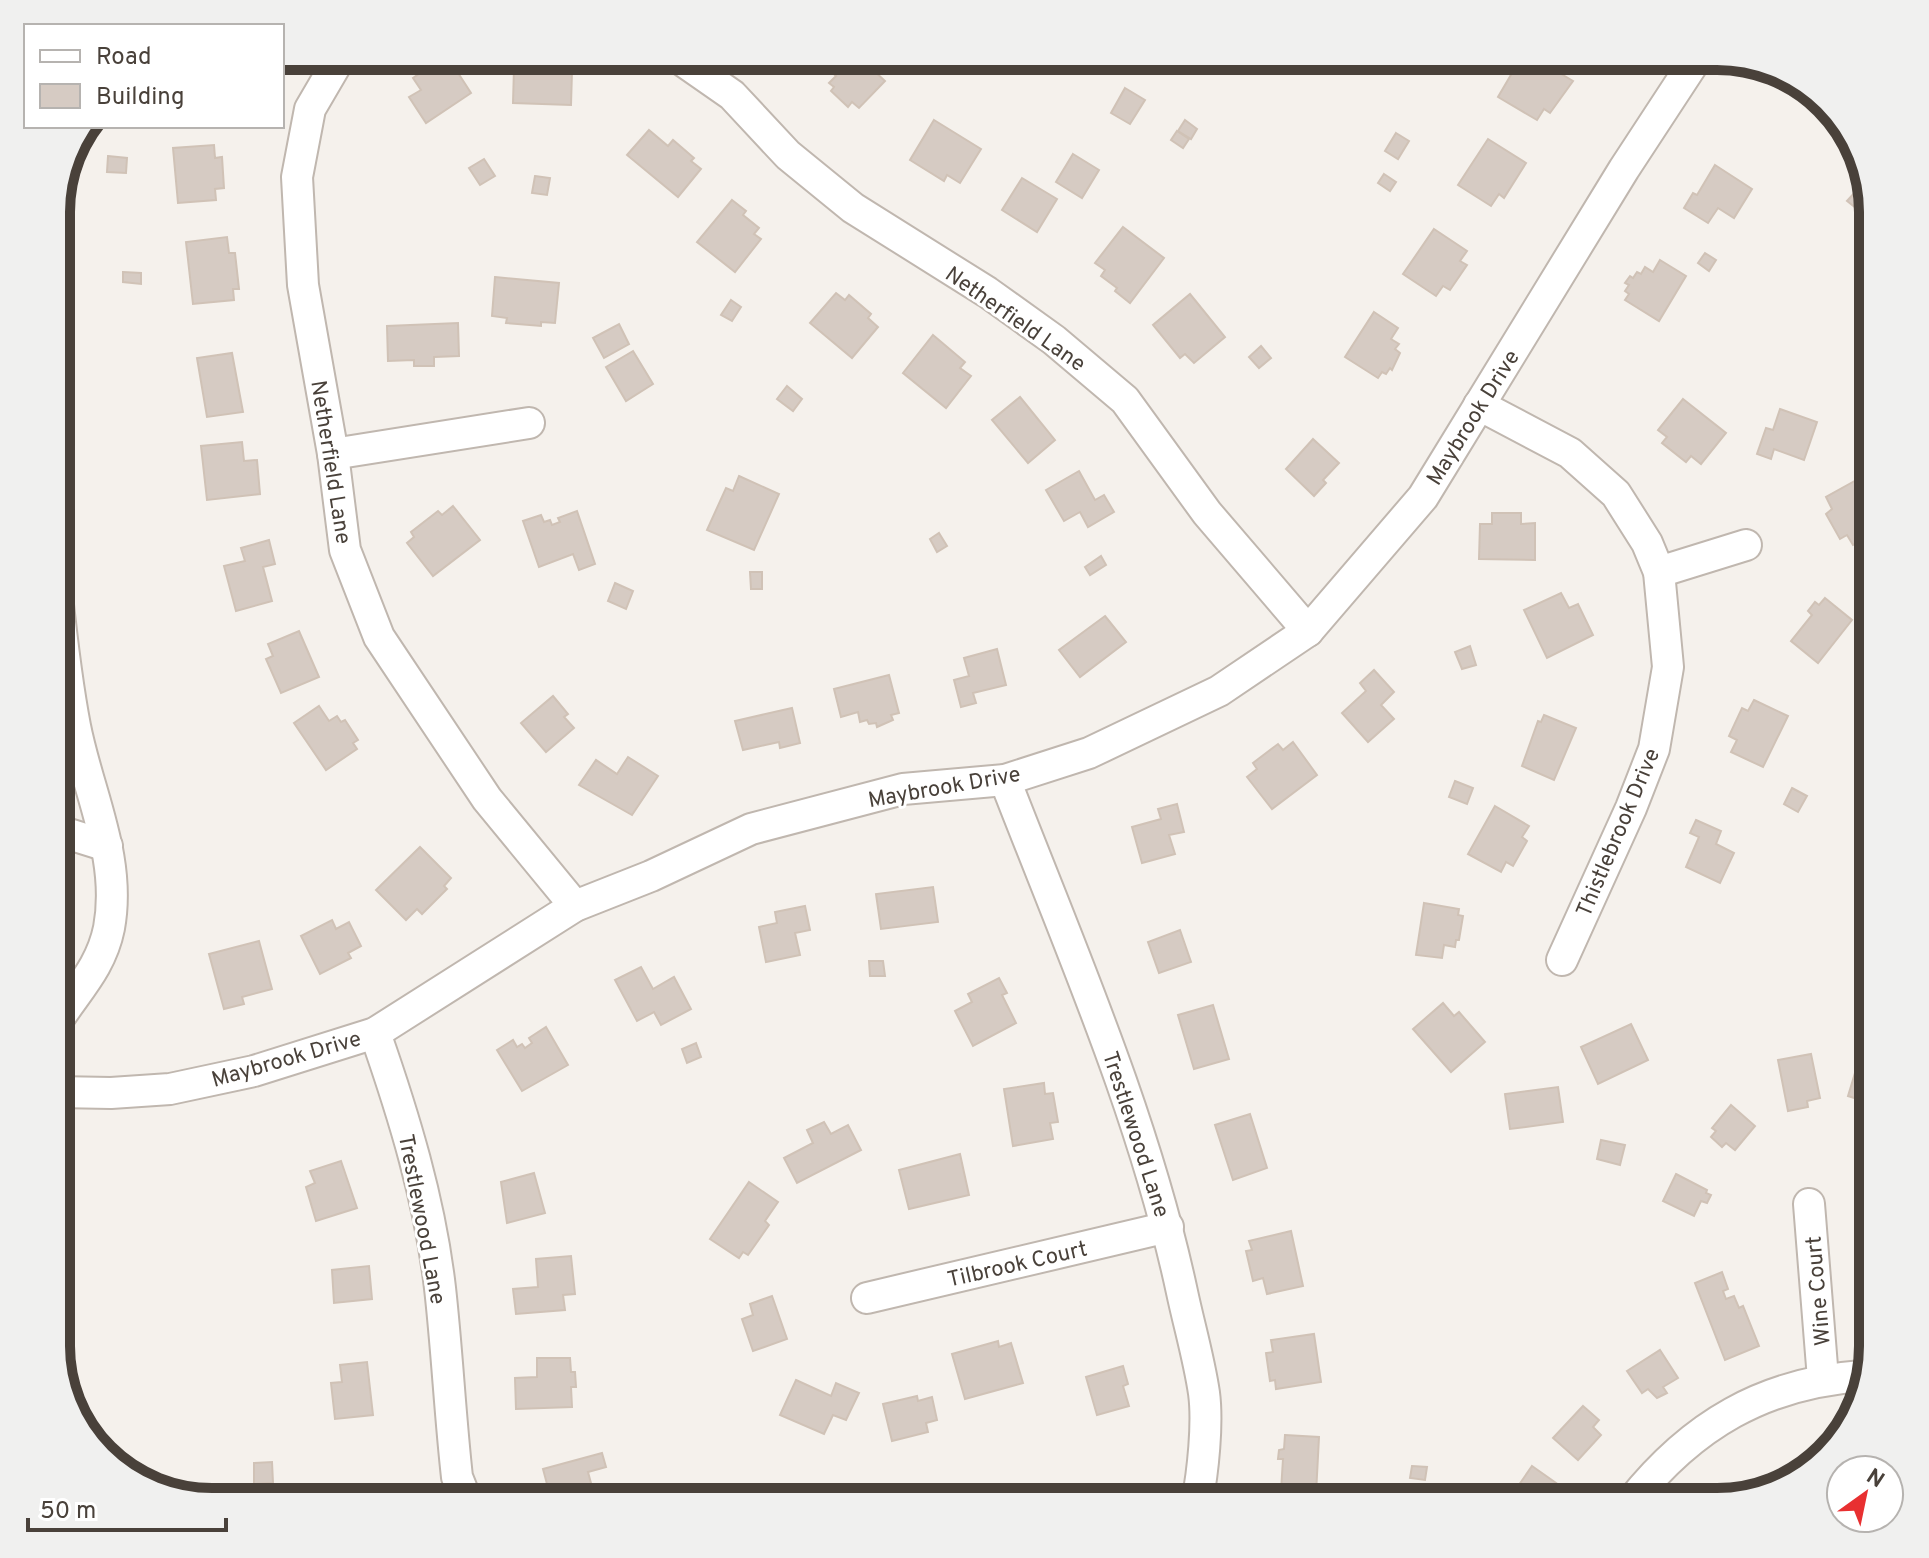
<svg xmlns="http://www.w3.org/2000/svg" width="1929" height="1558" font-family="Overpass,sans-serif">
  <rect width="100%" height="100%" fill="#f5f1ec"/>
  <g fill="#d6cbc3" stroke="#d0c2b6" stroke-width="2">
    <path d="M831,56H858L885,81L859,108L852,102L848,107L831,91L834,87L829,83L836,76L823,64Z"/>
    <path d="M1522,56H1531L1573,81L1550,113L1544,109L1537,120L1498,97Z"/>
    <path d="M437,61L441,68L451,62L471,93L426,123L409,97L421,90L413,78Z"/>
    <path d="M514,68L572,71L571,105L513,103Z"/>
    <path d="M1125,88L1145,100L1130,124L1111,113Z"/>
    <path d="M934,120L981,149L960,183L947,175L944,181L910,160Z"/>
    <path d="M1185,120L1197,129L1191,139L1178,131Z"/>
    <path d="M649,130L668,146L673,140L694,158L691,161L701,169L678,197L627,155Z"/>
    <path d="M1177,131L1189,139L1183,148L1171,140Z"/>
    <path d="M1396,133L1409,141L1398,159L1385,151Z"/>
    <path d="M1849,133L1857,143L1860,158L1842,141Z"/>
    <path d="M1488,139L1526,163L1504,198L1499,194L1491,206L1458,185Z"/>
    <path d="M214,145L215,158L222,157L224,188L215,189L216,200L178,203L173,148Z"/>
    <path d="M1073,154L1099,170L1082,198L1056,182Z"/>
    <path d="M108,156L127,158L126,173L107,172Z"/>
    <path d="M484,159L495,176L480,185L469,168Z"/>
    <path d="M1715,165L1752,189L1734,218L1718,208L1708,223L1684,208L1693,193L1697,195Z"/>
    <path d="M1384,174L1396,182L1390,191L1378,183Z"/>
    <path d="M535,176L550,178L547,195L532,193Z"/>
    <path d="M1022,178L1057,199L1037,232L1002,210Z"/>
    <path d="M1858,189L1866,196L1856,208L1847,201Z"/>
    <path d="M732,200L746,211L743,215L759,228L754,234L761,239L735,272L697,242Z"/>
    <path d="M1123,227L1164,258L1130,303L1115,291L1117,288L1101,276L1105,270L1095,263Z"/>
    <path d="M1434,229L1467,251L1460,261L1467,265L1450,290L1443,286L1436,296L1403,274Z"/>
    <path d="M227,237L229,253H235L239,289H233L234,300L193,304L186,242Z"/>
    <path d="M1705,253L1716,260L1709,271L1698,263Z"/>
    <path d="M1660,260L1686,276L1659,321L1625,300L1629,294L1625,291L1629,285L1625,283L1630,276L1633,278L1637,272L1641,274L1645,267L1653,272Z"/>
    <path d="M123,272L141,273V284L123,282Z"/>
    <path d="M495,277L559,283L555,323L541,322V326L506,323L507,318L492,316Z"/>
    <path d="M836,293L845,300L849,295L871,314L868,318L878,327L852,358L810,323Z"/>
    <path d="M1190,294L1225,337L1194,363L1185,354L1180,358L1153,325Z"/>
    <path d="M731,300L741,307L732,321L721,315Z"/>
    <path d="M1374,312L1398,328L1391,339L1399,344L1395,349L1400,353L1392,370L1390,368L1386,374L1382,372L1378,378L1345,357Z"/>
    <path d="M458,323L459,356L434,357V366H414V360L388,361L387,326Z"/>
    <path d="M619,324L629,344L604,358L593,338Z"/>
    <path d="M933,335L965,362L960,368L971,376L946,408L903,373Z"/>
    <path d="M1261,346L1271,358L1259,368L1249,357Z"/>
    <path d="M633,351L653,384L626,401L606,367Z"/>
    <path d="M232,353L243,412L207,417L197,358Z"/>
    <path d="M787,386L802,399L793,411L777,399Z"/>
    <path d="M1020,397L1055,440L1028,463L992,420Z"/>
    <path d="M1683,399L1726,433L1701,464L1691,456L1686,462L1662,443L1667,437L1658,430Z"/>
    <path d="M1780,409L1817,422L1804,460L1774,449L1771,459L1757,454L1766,428L1773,430Z"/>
    <path d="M1313,439L1339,463L1323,480L1326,483L1314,496L1286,469Z"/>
    <path d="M242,442L244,461L257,460L260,494L207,500L201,446Z"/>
    <path d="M1079,471L1095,500L1104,495L1114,512L1088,527L1080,512L1064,521L1046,490Z"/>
    <path d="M739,476L779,494L754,550L707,530L726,488L733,491Z"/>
    <path d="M1860,478L1873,500V534L1853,545L1847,535L1840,539L1826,514L1832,509L1826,497Z"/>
    <path d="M453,506L480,540L433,576L407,543L414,537L411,532L438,511L442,515Z"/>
    <path d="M577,511L595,564L579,570L573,554L539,567L523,521L541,515L544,522L550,520L552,525L560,522L558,518Z"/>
    <path d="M1492,513H1521V524L1535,523V560L1479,559L1480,524H1492Z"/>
    <path d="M939,533L947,546L937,552L930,539Z"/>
    <path d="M269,540L275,564L263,567L272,601L236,611L224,566L245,561L241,548Z"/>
    <path d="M1101,556L1106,565L1090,575L1085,567Z"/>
    <path d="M750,572H762V589H751Z"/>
    <path d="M615,583L633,591L626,609L608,601Z"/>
    <path d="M1561,593L1569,608L1578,604L1593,635L1547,658L1524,610Z"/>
    <path d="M1825,598L1852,620L1818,663L1791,641L1812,615L1808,611L1815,602L1819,605Z"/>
    <path d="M1105,616L1126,642L1080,677L1059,650Z"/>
    <path d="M299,631L319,677L281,693L266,659L273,656L268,644Z"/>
    <path d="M1470,646L1476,665L1462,669L1455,652Z"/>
    <path d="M997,649L1006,685L973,693L976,703L961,707L954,680L969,676L964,658Z"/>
    <path d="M1374,670L1394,692L1381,705L1394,719L1368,742L1342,713L1366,691L1360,683Z"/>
    <path d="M889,675L899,713L891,715L893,720L877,727L876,723L869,724L867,720L860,722L858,712L841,717L834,689Z"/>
    <path d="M553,696L568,714L564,717L574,728L546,752L521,723Z"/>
    <path d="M1754,700L1788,716L1763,767L1731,752L1737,740L1729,736L1742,708L1748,711Z"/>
    <path d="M319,706L329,721L337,716L341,722L345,720L358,740L353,743L357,749L326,770L294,723Z"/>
    <path d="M792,708L800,743L780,748L779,742L743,750L735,721Z"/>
    <path d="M1544,715L1576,728L1554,780L1522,766L1538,721L1541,722Z"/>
    <path d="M1293,742L1317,775L1272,809L1247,777L1257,769L1253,763L1278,744L1283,750Z"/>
    <path d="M628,757L658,776L632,815L579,785L596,760L617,774Z"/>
    <path d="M1455,781L1473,788L1467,804L1449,797Z"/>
    <path d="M1792,788L1807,796L1798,812L1784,804Z"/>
    <path d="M1177,804L1184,832L1169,835L1175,854L1142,863L1132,827L1161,819L1158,809Z"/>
    <path d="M1495,806L1529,826L1522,837L1527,841L1513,866L1506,862L1501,872L1468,854Z"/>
    <path d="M1696,820L1721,831L1716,844L1734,853L1720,883L1686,867L1699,837L1690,833Z"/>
    <path d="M420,847L451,878L444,886L447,889L422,914L417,909L406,920L376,890Z"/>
    <path d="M933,887L938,922L881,929L876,894Z"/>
    <path d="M1424,903L1459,909L1458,915L1463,916L1459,940H1456L1455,947L1444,945L1442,958L1416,955Z"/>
    <path d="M805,906L810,930L795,933L800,955L766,962L759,927L777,923L775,912Z"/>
    <path d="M332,920L336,929L349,922L361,946L348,953L351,958L320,974L301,936Z"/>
    <path d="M1180,930L1191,962L1159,973L1148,942Z"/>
    <path d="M259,941L272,989L242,997L244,1004L224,1009L209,954Z"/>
    <path d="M869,961H883L885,976H870Z"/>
    <path d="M641,967L653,989L674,977L691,1009L661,1025L654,1012L637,1021L615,980Z"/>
    <path d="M999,978L1007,993L1002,995L1016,1023L973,1046L955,1011L972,1002L968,994Z"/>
    <path d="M1443,1003L1454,1016L1459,1012L1485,1042L1451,1072L1413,1029Z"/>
    <path d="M1213,1005L1229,1059L1194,1069L1178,1015Z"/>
    <path d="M1631,1024L1648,1060L1598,1084L1581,1047Z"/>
    <path d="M546,1027L568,1065L522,1091L497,1050L513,1040L517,1047L522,1044L525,1048L532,1043L529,1038Z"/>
    <path d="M696,1043L701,1057L687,1063L682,1049Z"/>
    <path d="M1811,1054L1820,1098L1807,1101L1808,1107L1788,1111L1778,1060Z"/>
    <path d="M1858,1063L1873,1068V1104L1848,1096Z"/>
    <path d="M1044,1083L1045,1094L1053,1093L1058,1122L1050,1123L1053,1139L1013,1146L1004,1089Z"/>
    <path d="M1558,1087L1563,1122L1510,1129L1505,1094Z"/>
    <path d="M1731,1105L1755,1126L1735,1150L1726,1143L1722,1147L1711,1137L1716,1131L1712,1128Z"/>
    <path d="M1250,1114L1267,1168L1233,1180L1215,1125Z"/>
    <path d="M824,1122L831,1134L848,1125L861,1150L797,1183L784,1158L813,1143L807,1130Z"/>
    <path d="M1601,1140L1625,1145L1620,1165L1597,1159Z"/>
    <path d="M960,1154L969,1195L909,1209L899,1170Z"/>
    <path d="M341,1161L357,1208L316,1221L306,1187L315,1183L310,1171Z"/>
    <path d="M534,1173L545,1213L507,1223L501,1182Z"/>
    <path d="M1676,1174L1707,1190L1706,1193L1711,1195L1707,1203L1701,1201L1694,1216L1663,1201Z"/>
    <path d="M749,1182L778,1202L765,1221L769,1225L748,1255L743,1252L739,1258L710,1239Z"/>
    <path d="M1291,1231L1303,1286L1267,1294L1263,1278L1253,1281L1246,1251L1252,1250L1249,1241Z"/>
    <path d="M571,1256L575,1294L563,1295L565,1310L516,1314L513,1289L538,1287L536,1259Z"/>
    <path d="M369,1266L372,1299L334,1303L332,1270Z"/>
    <path d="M1722,1272L1728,1289L1723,1291L1726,1299L1734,1296L1739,1308L1743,1306L1759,1346L1725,1360L1695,1283Z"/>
    <path d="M1873,1279V1308H1867L1865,1280Z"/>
    <path d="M772,1296L787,1339L753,1351L742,1319L753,1315L750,1304Z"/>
    <path d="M1314,1334L1321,1382L1276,1389L1275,1380L1270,1381L1266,1353L1273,1352L1271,1340Z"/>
    <path d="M998,1341L999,1347L1011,1343L1023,1383L965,1399L952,1354Z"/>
    <path d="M1660,1350L1678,1378L1663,1387L1667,1393L1657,1398L1648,1389L1642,1393L1627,1371Z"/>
    <path d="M537,1358H570L571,1372H575L576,1387H571L572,1407L516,1409L515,1378L537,1377Z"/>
    <path d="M367,1362L373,1415L335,1419L331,1383L342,1382L340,1365Z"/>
    <path d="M1123,1366L1128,1384L1123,1386L1129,1406L1097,1415L1086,1377Z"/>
    <path d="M796,1380L831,1396L836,1383L859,1393L846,1420L833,1415L824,1434L780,1415Z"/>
    <path d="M917,1396L918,1401L932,1397L937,1420L926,1423L928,1432L892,1441L883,1404Z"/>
    <path d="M1583,1406L1599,1420L1593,1427L1601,1435L1578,1460L1553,1438Z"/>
    <path d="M1285,1435L1319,1437L1316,1494L1281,1491L1283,1459H1278L1279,1450L1284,1449Z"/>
    <path d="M602,1453L606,1467L588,1472L595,1498L579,1502H551L549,1495L545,1496L542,1485L547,1484L543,1469Z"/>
    <path d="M272,1462L273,1483L254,1484V1463Z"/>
    <path d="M1412,1466L1427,1467L1425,1480L1410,1478Z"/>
    <path d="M1532,1466L1566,1490L1558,1502H1507Z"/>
    <path d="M1780,1471L1786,1486L1717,1502L1704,1501L1739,1483L1741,1488L1753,1482L1757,1490L1766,1485L1763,1479Z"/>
    <path d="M699,1485L709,1497L703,1502H684L683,1500Z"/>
  </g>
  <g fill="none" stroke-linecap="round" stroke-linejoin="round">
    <g stroke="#c0b7af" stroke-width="34">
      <g id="minor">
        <path d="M341,56L310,109L297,177L303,285L333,454L345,550L379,637L487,799L575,906"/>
        <path d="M676,56L732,95L788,155L853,208L987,292L1054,340L1125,400L1207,513L1308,631"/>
        <path d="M1479,405L1570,453L1616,494L1647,543L1659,572L1668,667L1654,749L1631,808L1562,960"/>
        <path d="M333,454L529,423"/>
        <path d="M1659,572L1746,545"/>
        <path d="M1005,780C1070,948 1144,1115 1182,1292C1189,1325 1199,1359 1204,1393C1208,1423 1203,1472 1197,1502"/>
        <path d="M56,830L107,846"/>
        <path d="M56,1023C76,991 101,968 109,928C122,858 88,793 75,726C66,680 61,633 56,587"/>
        <path d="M375,1033C404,1116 430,1201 440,1288C447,1350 450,1414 457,1477L467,1502"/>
        <path d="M56,1092L111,1093L170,1089L254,1071L375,1033L575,906L651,876L751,829L903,789L1005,780L1089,753L1219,691L1308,631L1423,497L1624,169L1698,56"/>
        <path d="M1809,1204L1823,1379"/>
        <path d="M867,1298L1168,1227"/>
        <path d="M1631,1502C1692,1425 1764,1383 1862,1376"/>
      </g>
    </g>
    <use href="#minor" stroke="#fff" stroke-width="30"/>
  </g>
  <g text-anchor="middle" stroke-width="6" stroke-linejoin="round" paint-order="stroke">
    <g font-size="22" fill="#49413a" stroke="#fff">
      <text transform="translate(1016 318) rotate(35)" y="8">Netherfield Lane</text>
      <text transform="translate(1472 417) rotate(-58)" y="8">Maybrook Drive</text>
      <text transform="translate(332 462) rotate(81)" y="8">Netherfield Lane</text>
      <text transform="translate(944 786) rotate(-10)" y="8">Maybrook Drive</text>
      <text transform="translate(1617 832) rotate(-67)" y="8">Thistlebrook Drive</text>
      <text transform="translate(286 1058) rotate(-16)" y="8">Maybrook Drive</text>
      <text transform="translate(1137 1134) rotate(72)" y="8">Trestlewood Lane</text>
      <text transform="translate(423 1219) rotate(79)" y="8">Trestlewood Lane</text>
      <text transform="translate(1017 1263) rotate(-13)" y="8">Tilbrook Court</text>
      <text transform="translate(1817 1291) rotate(-95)" y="8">Wine Court</text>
    </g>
  </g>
  <path d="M0 0H1929V1558H0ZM212 70H1717A142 142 0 0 1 1859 212V1346A142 142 0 0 1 1717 1488H212A142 142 0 0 1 70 1346V212A142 142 0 0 1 212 70Z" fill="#f0f0ef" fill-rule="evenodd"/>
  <path fill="none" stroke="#49413a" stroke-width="10" d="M212 70H1717A142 142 0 0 1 1859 212V1346A142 142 0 0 1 1717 1488H212A142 142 0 0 1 70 1346V212A142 142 0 0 1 212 70Z"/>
  <rect x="24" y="24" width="260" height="104" fill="#ffffff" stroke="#b6b3b0" stroke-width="2"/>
  <rect x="40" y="50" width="40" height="12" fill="#ffffff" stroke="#b6b3b0" stroke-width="2"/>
  <text x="96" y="64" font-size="24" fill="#49413a">Road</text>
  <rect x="40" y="84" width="40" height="24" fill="#d6cbc3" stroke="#b6b3b0" stroke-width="2"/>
  <text x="96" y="104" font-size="24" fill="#49413a">Building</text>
  <g transform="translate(1865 1494) rotate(33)"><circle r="38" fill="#ffffff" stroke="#b6b3b0" stroke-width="2"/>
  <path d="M0-6L14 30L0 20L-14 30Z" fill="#e83031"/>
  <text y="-12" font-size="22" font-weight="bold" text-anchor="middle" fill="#49413a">N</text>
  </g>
  <path d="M28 1518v12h198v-12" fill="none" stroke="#49413a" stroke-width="4"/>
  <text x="40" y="1518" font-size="24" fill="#49413a" stroke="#ffffff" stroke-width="6" paint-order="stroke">50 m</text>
</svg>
